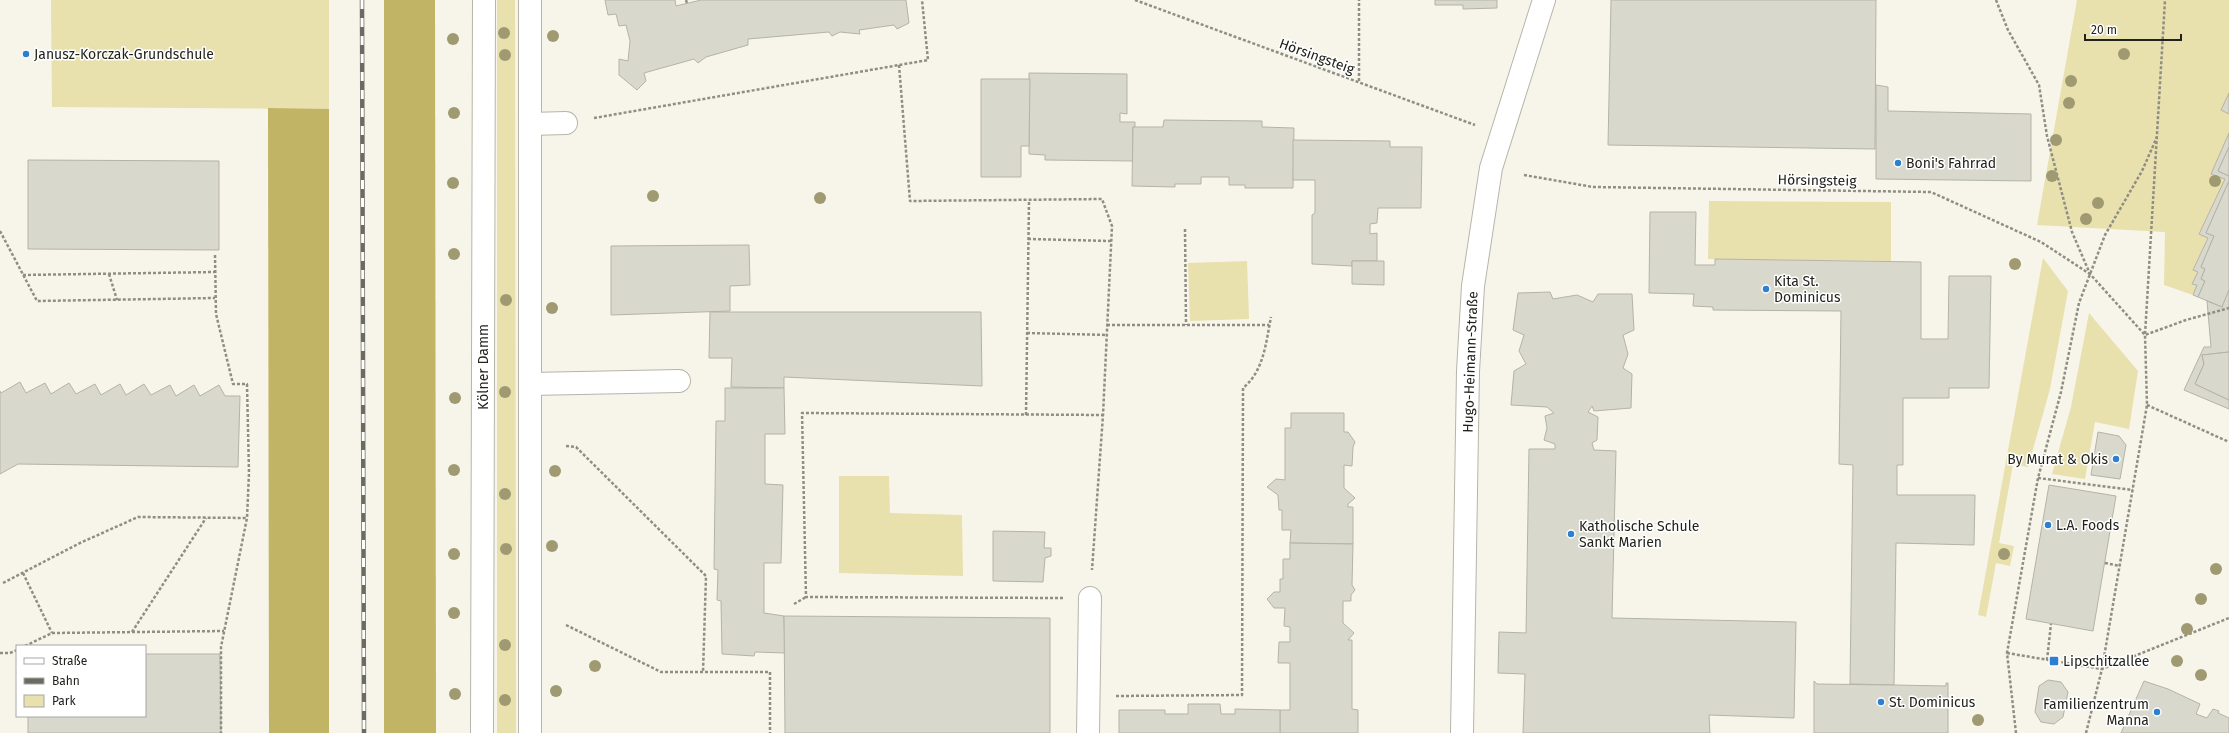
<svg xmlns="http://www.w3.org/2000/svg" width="2229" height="733" font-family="'Fira Sans',sans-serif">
  <rect width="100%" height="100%" fill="#f7f5e9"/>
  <g fill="#e8e0ad">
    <path d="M51,0H329V109L52,107Z"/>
    <path d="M497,0H515L516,733H497Z"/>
    <path d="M2077,0H2229V133L2211,174L2225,179L2199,233L2208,238L2193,269L2198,272L2192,284L2197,285L2193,295L2164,285L2165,232L2037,225Z"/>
    <path d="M1709,201L1891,202V261L1708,259Z"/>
    <path d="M2043,258L2068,291L2050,389L2028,467L2013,464L1999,543L2014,546L2010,566L1996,563L1986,617L1978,615Z"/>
    <path d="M1247,261L1249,319L1190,321L1188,263Z"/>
    <path d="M2089,313L2138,371L2129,429L2095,422L2085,479L2052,474L2071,407Z"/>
    <path d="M839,476H889L890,513L962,515L963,576L839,573Z"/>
  </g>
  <g fill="#c1b465">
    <path d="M384,0H435L436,733H384Z"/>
    <path d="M268,108L329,109V733H269Z"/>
  </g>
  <g fill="#d9d8cc" stroke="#b4b3a8">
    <path d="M605,0H675L676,6L701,0H906L909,23L897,29L894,25L859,30L860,34L840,32L832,36L829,32L748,39V45L706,57L698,63L694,59L644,73L646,81L637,90L619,75V59L628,61L630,41L626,25L619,26L616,14L608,15Z"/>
    <path d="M1435,0H1497V8L1463,9V5H1435Z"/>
    <path d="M1611,0H1876L1875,149L1608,145Z"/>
    <path d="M1029,73L1127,74V114L1120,113V122H1135V127H1133V161L1045,160V155L1029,154Z"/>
    <path d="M981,79H1030L1029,146H1021V177H981Z"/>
    <path d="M1876,85L1888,87V111L2031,114V181L1876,179Z"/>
    <path d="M2229,93V114L2221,110Z"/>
    <path d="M1164,120L1262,121V127L1294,128L1293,188H1245V185H1229V177H1201V184H1175V187L1132,186L1133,127H1163Z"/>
    <path d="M2229,133V147L2218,171L2229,176V181L2206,233L2214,236L2201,267L2205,269L2201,279L2205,281L2198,297L2193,295L2197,285L2192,284L2198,272L2193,270L2208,238L2199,234L2225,179L2211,174Z"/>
    <path d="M1293,140L1390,141V147H1422L1421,208H1378L1377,223L1370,224V234L1377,233V261H1352V266L1312,264V215L1315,213V180H1293Z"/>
    <path d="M2229,147V176L2218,171Z"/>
    <path d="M28,160L219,161V250L28,249Z"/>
    <path d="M2229,181V290L2222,307L2198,297L2205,281L2201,279L2205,269L2201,267L2214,236L2206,233Z"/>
    <path d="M1650,212H1696L1695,265H1715V259L1921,262V339H1948L1949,276H1991L1989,388H1949V398H1903V465H1897V495H1975L1974,545L1896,543L1894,685L1850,684L1853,465L1839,464L1841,311L1713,310V307L1693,306L1694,294L1649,293Z"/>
    <path d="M749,245L750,285L730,286V311L611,315V246Z"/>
    <path d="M1352,261H1384V285L1352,284Z"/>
    <path d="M2229,290V352L2202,355L2204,364L2195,384L2229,400V409L2184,390L2204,347H2211L2207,301L2222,307Z"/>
    <path d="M1550,292L1553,299L1577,295L1593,302L1598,294H1632L1634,330L1623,335L1628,354L1623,368L1632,374L1631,408L1594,411L1592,406L1588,412L1598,417L1597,440L1592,443L1594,450L1616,451L1612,618L1796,622L1794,718L1709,715L1710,733H1523L1525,674L1498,673L1499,632L1526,633L1529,449H1555V444L1544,440L1547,428L1545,416L1554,413L1547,407L1511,405L1514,371L1526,364L1519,351L1524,335L1513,330L1518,293Z"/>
    <path d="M710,312H981L982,386L784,377V388L731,387L732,358H709Z"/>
    <path d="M2229,352V400L2195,384L2204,364L2202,355Z"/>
    <path d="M20,382L26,393L45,383L51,394L69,383L76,394L95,384L101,395L120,384L126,395L144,384L151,395L170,385L176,396L194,385L200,396L219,385L225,396H240L238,467L18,464L0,474V391L1,393Z"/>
    <path d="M725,388H784L785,434H765V484L783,485L781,563H764V613L784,616L785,653L755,652L754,656L722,654L721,601L717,600L718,570L714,569L716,421H725Z"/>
    <path d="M1291,413H1344V432H1348L1355,442L1353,447L1352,466L1344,465V488L1355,498L1348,504V507H1353V544L1290,543L1291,530H1282V510H1279L1278,495L1267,487L1276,479L1285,480V428H1291Z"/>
    <path d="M2098,432L2119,436L2126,445L2120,479L2091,475Z"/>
    <path d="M2049,485L2116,496L2093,631L2026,619Z"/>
    <path d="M993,531L1045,532L1044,548H1051V556L1045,558L1043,582L993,581Z"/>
    <path d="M1290,543L1353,544L1352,585L1355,590L1351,595V601H1343V623L1354,633L1348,640H1352V709L1358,710V733H1280V710H1290V663H1278L1279,642H1290V627L1284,626L1285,608H1274L1267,599L1274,592H1280V579H1283V559H1290Z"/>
    <path d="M784,616L1050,618V733H785Z"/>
    <path d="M145,654H220L221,733H28V716H145Z"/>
    <path d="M2048,680L2061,682L2068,692L2063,717L2054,724L2041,722L2035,712L2039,686Z"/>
    <path d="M1814,681L1817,684L1894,685L1946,686V683H1948V733H1814Z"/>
    <path d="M2144,681L2168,689L2200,704L2196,714L2207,718L2213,709L2219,711L2218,713L2229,718V733H2121Z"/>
    <path d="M1188,704H1220L1221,714H1235V709L1280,710V733H1119V710H1165V714H1188Z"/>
  </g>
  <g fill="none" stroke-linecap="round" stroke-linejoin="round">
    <g stroke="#b6b5aa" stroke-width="24">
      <g id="minor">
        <path d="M530,0V733"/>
        <path d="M530,124L566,123"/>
        <path d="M530,384L679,381"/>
        <path d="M482,733L484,0"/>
        <path d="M1088,733L1090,598"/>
        <path d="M1462,733L1468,371L1473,286L1491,168L1544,0"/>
      </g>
    </g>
    <g stroke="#8f8e85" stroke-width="2.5" stroke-dasharray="3 2" stroke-linecap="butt">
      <path d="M686,0L687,3"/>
      <path d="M1135,0L1475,125"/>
      <path d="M1996,0L2008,30L2039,85L2047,136L2072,232L2090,274L2145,335L2186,320L2229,308"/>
      <path d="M899,65L910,201L1102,199L1112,226L1103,415L1092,570"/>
      <path d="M1359,81V0"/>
      <path d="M594,118L928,60L922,0"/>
      <path d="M1524,175L1593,187L1931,192L2041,242L2090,274"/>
      <path d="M1185,229L1186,325"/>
      <path d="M0,231L37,301L215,298"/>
      <path d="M1028,239L1111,241"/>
      <path d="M215,255L216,314L233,384H247L249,473L247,518L221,647V733"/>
      <path d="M109,274L117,300"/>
      <path d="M23,275L215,272"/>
      <path d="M1107,325H1269"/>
      <path d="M1027,333L1107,335"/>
      <path d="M2147,405L2229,442"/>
      <path d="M1026,415L1029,201"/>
      <path d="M566,446L576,447L706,576L703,672"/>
      <path d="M2038,478L2133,490"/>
      <path d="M2105,563L2120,566"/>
      <path d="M23,573L52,633"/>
      <path d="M3,583L80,543L138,517L247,518"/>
      <path d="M1063,598L806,597L802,413L1103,415"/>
      <path d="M794,604L806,597"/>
      <path d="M566,625L661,672H770V733"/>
      <path d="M132,632L206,518"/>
      <path d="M25,646L52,633L224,631"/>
      <path d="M0,653H10L17,650"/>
      <path d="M2007,653L2102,669L2229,618"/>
      <path d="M2047,660L2051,624"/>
      <path d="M1116,696L1242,695L1243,388C1264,371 1266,342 1271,317"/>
      <path d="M2016,733L2007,653L2038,478L2061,392L2079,303L2105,235L2142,171L2157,137"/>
      <path d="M2086,733L2102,669L2147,405L2145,335L2165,0"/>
    </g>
    <use href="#minor" stroke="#fff" stroke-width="22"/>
    <g stroke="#6b6a63" stroke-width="4.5">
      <path id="rail" d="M362,0L364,733"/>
    </g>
    <use href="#rail" stroke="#fff" stroke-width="3" stroke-dasharray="9" stroke-linecap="butt"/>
  </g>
  <g fill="#a09a72">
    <circle cx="504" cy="33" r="6"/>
    <circle cx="553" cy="36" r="6"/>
    <circle cx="453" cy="39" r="6"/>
    <circle cx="2124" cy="54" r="6"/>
    <circle cx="505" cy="55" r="6"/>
    <circle cx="2071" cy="81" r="6"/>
    <circle cx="2069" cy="103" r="6"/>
    <circle cx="454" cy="113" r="6"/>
    <circle cx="2056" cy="140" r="6"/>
    <circle cx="2052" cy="176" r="6"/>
    <circle cx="2215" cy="181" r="6"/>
    <circle cx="453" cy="183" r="6"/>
    <circle cx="653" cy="196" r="6"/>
    <circle cx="820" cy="198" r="6"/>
    <circle cx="2098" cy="203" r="6"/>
    <circle cx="2086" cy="219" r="6"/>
    <circle cx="454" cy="254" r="6"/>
    <circle cx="2015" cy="264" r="6"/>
    <circle cx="506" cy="300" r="6"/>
    <circle cx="552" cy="308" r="6"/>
    <circle cx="505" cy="392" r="6"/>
    <circle cx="455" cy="398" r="6"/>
    <circle cx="454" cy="470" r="6"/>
    <circle cx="555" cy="471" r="6"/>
    <circle cx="505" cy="494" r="6"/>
    <circle cx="552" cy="546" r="6"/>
    <circle cx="506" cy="549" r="6"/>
    <circle cx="454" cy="554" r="6"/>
    <circle cx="2004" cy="554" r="6"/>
    <circle cx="2216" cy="569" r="6"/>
    <circle cx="2201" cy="599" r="6"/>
    <circle cx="454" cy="613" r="6"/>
    <circle cx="2187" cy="629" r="6"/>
    <circle cx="505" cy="645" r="6"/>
    <circle cx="2177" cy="661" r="6"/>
    <circle cx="595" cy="666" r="6"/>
    <circle cx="2201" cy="675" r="6"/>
    <circle cx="556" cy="691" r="6"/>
    <circle cx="455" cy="694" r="6"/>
    <circle cx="505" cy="700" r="6"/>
    <circle cx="1978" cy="720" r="6"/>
  </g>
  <g fill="#2c80cf" stroke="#fff" stroke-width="1.5">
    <circle cx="26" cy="54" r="4"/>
    <circle cx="1898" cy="163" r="4"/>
    <circle cx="1766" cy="289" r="4"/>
    <circle cx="2116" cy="459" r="4"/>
    <circle cx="2048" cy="525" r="4"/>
    <circle cx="1571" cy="534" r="4"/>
    <rect x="2049" y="656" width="10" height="10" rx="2"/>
    <circle cx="1881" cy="702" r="4"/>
    <circle cx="2157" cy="712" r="4"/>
  </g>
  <g text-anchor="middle" stroke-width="3" stroke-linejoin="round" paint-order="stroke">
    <g font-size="14" fill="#22221d" stroke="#fff" text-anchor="start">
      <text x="34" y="59">Janusz-Korczak-Grundschule</text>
      <text x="1906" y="168">Boni's Fahrrad</text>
      <text x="1774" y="286">Kita St.<tspan x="1774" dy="16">Dominicus</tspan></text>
      <text x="2108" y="464" text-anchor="end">By Murat &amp; Okis</text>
      <text x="2056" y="530">L.A. Foods</text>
      <text x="1579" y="531">Katholische Schule<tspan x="1579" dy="16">Sankt Marien</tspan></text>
      <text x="2063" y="666">Lipschitzallee</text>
      <text x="1889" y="707">St. Dominicus</text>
      <text x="2149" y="709" text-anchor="end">Familienzentrum<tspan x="2149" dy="16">Manna</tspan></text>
    </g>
    <g font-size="14" fill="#22221d" stroke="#fff">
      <text transform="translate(1317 56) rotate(20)" y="5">Hörsingsteig</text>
      <text transform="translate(1817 180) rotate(1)" y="5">Hörsingsteig</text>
      <text transform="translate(1470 362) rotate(-88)" y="5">Hugo-Heimann-Straße</text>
      <text transform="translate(483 367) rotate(-90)" y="5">Kölner Damm</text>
    </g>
  </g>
  <rect x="16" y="645" width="130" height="72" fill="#ffffff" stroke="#a7a7a5"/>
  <rect x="24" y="658" width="20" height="6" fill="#ffffff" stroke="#a7a7a5"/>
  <text x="52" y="665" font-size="12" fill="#22221d">Straße</text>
  <rect x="24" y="678" width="20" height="6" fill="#6b6a63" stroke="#a7a7a5"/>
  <text x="52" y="685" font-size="12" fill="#22221d">Bahn</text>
  <rect x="24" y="695" width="20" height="12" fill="#e8e0ad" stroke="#a7a7a5"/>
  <text x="52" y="705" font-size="12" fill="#22221d">Park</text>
  <path d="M2085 34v6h96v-6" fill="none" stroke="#22221d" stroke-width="2"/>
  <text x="2091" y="34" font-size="12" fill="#22221d" stroke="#ffffff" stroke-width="3" paint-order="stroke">20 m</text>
</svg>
